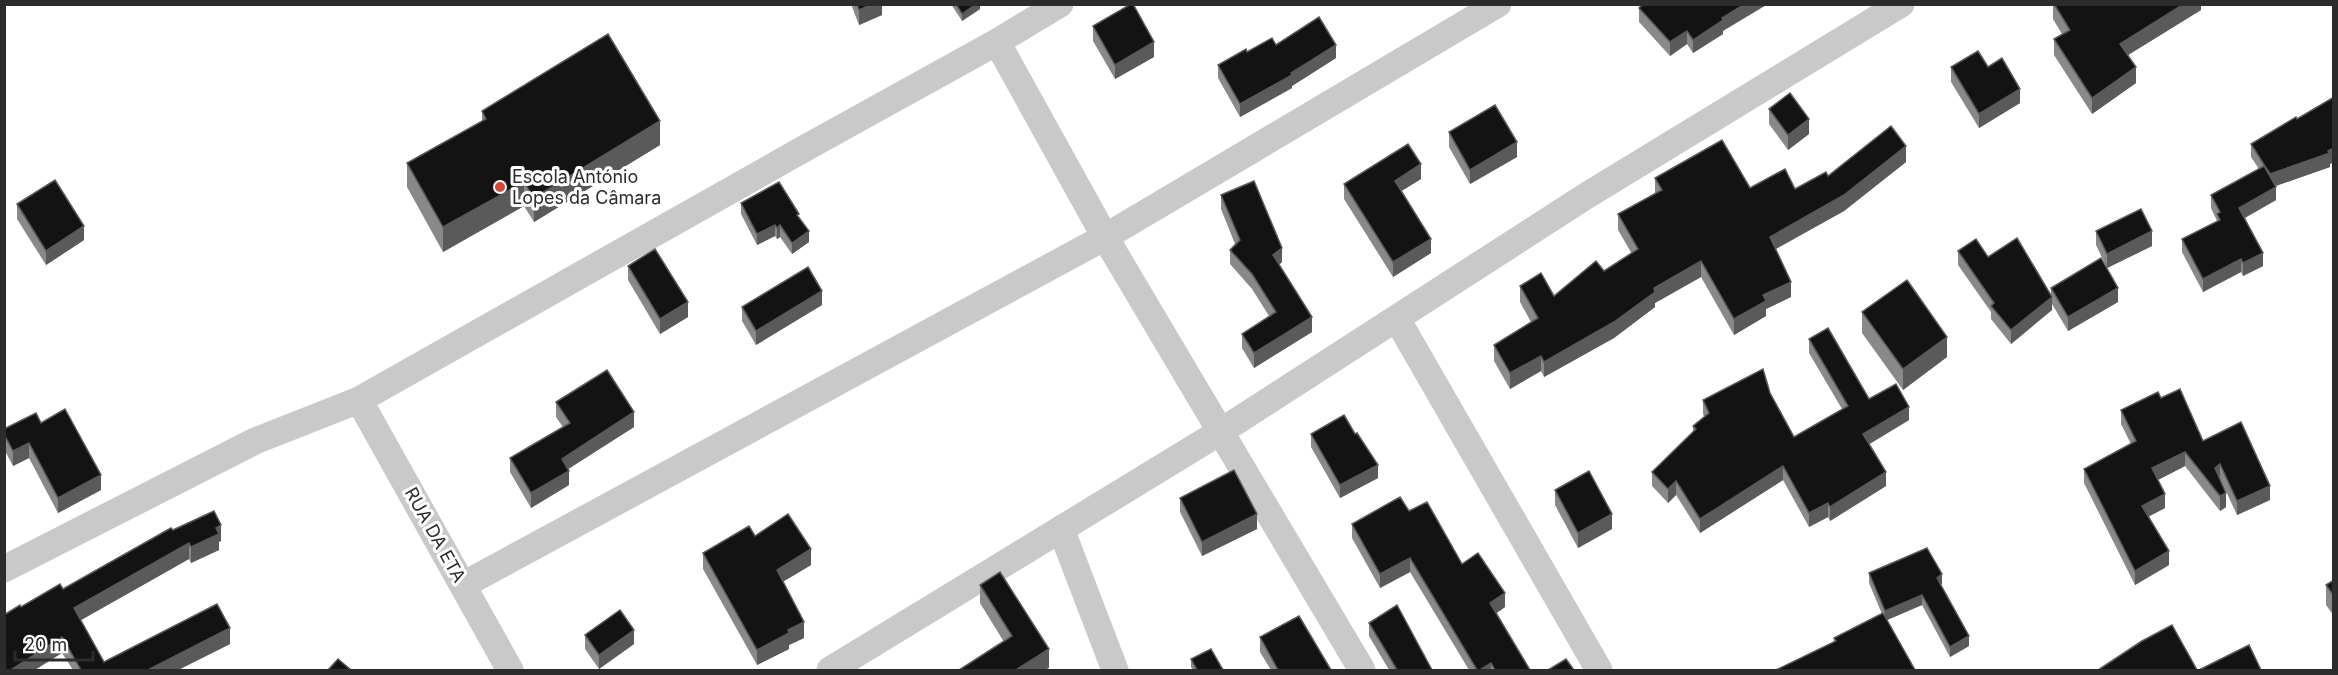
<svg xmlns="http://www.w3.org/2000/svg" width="2338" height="675" font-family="Inter,sans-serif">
  <rect width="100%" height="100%" fill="#fff"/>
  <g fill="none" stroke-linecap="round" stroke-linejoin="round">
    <g stroke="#c9c9c9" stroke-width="27">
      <path d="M997,42L1105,237L1362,670"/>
      <path d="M1397,319L1599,670"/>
      <path d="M359,400L510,670"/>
      <path d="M1061,529L1115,670"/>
      <path d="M4,569L255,441L359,400L809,146L997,42L1060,4"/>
      <path d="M463,585L1105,237L1498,4"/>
      <path d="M830,670L1220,432L1586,196L1901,4"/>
    </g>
  </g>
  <g fill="#898989">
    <path d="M851,4H882V15L859,25Z"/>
    <path d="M951,4H980V9L962,21Z"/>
    <path d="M2053,4H2201V10L2128,55L2136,83L2092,114L2054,55V39L2062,34L2053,19Z"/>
    <path d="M1639,8L1723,31V34L1693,53L1687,44L1670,56L1639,22Z"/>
    <path d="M1093,26L1154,57L1115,79L1093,41Z"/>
    <path d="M1276,45L1336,58L1292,86V88L1240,117L1218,78V65L1247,52Z"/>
    <path d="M1951,67H1988L2020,103L1979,128L1951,82Z"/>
    <path d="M2334,97V162L2330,164V167L2275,186L2276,200L2245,218L2263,266L2243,276L2241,272L2203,292L2182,252V239L2217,221L2211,208V195L2259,169L2251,157V144L2297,119Z"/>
    <path d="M1769,109L1809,134L1788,150L1769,124Z"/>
    <path d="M482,111L660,145L534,222L524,206L443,252L407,187V163L482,121Z"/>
    <path d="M1449,132L1517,157L1470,184L1449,147Z"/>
    <path d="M1906,162L1844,211L1776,249L1791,297L1766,309V316L1734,335L1701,277L1655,303V307L1614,338L1544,377L1541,371L1510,389L1494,361V345L1531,322L1520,302V286L1554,296L1604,271L1632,254L1618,230V214L1655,193V178L1750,188L1795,189L1828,176Z"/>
    <path d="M1421,179L1401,191L1431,253L1393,277L1344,199V184Z"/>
    <path d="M1221,195L1282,262L1279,265L1312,332L1254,368L1242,348V334L1269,316L1252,289L1230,264V250L1235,244L1221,209Z"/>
    <path d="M741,203L799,217L809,242L792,254L780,237L777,239L775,236L757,245L741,214Z"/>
    <path d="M17,204L84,240L46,265L17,219Z"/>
    <path d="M2096,231L2152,246L2107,268L2096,245Z"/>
    <path d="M1958,251L1988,257L2051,295V288L2118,302L2068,331L2052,304V310L2011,344L1991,319V312L1958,265Z"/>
    <path d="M628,266L688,317L660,334L628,280Z"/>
    <path d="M822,305L756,345L742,321V307Z"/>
    <path d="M1862,312L1947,357L1903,390L1862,333Z"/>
    <path d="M1809,339L1869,399L1909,420L1869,444L1886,486L1830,521L1828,517L1809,527L1783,480L1700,533L1676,495L1668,503L1652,486V472L1693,432V426L1704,417L1703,413V400L1770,393L1794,437L1842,409L1809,353Z"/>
    <path d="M2161,398L2203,441L2270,500L2237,515L2220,478L2226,507L2220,511L2185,466L2158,480L2165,508L2149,516L2169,565L2135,585L2084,483V469L2131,444L2121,424V410Z"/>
    <path d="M556,402L634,427L568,469L569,485L531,508L510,472V458L563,427L556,417Z"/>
    <path d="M41,423L101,490L58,513L29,458L13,466L4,449V429Z"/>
    <path d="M1311,434L1378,478L1340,498L1311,447Z"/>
    <path d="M1555,490L1612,529L1578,548L1555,505Z"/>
    <path d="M1180,498L1257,529L1202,556L1180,512Z"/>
    <path d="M1409,511L1505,607L1496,613L1530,670H1469L1410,572L1380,588L1352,538V524Z"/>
    <path d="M173,530L221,541L219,542V550L191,563L189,559L81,620L104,662L230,644L178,670H73L62,653L21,607L63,589Z"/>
    <path d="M755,536L811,565L783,582L804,638L789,645V649L757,665L703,569V553Z"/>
    <path d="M1869,573L1942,584L1941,585L1969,646L1950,657L1922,605L1834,642V638L1882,614L1869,583Z"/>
    <path d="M2334,580V616L2326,605V585Z"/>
    <path d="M980,585L1049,668L1004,642L980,603Z"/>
    <path d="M1369,623L1432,670H1389L1369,636Z"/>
    <path d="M585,635L634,644L599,669L585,649Z"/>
    <path d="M1260,637L1331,670H1271L1260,652Z"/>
    <path d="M1191,659L1223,670H1193L1191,667Z"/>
  </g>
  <g fill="#5a5a5a">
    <path d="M873,4H882V15L859,25V10Z"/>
    <path d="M976,4H980V9L962,21V14Z"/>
    <path d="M1745,4H1768L1723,31V34L1693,53V40L1722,18Z"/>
    <path d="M2184,4H2201V10L2120,60V44Z"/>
    <path d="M1687,31V44L1670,56V42Z"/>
    <path d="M1154,42V57L1115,79V65Z"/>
    <path d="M1336,45V58L1292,86V88L1240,117V104Z"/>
    <path d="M2136,67V83L2092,114V98Z"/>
    <path d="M2020,89V103L1979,128V114Z"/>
    <path d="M1809,119V134L1788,150V135Z"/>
    <path d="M660,121V145L534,222V198Z"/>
    <path d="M1517,142V157L1470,184V170Z"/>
    <path d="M1906,146V162L1844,211L1770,252V237Z"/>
    <path d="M2334,148V162L2330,164V167L2270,188V174L2328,151Z"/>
    <path d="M1421,164V179L1395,195V181Z"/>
    <path d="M524,182V206L443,252V227Z"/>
    <path d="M2276,187V200L2239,221V208Z"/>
    <path d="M775,225V236L757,245V234Z"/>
    <path d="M780,225V237L777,239V228Z"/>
    <path d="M84,226V240L46,265V251Z"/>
    <path d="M809,231V242L792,254V243Z"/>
    <path d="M2152,231V246L2107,268V254Z"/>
    <path d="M1431,239V253L1393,277V262Z"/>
    <path d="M1282,248V262L1273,269V255Z"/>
    <path d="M2263,253V266L2243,276V263Z"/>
    <path d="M2241,259V272L2203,292V279Z"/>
    <path d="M1701,261V277L1655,303V307L1614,338L1544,377V362L1654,288Z"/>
    <path d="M1791,282V297L1766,309V316L1734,335V319L1763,295Z"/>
    <path d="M2118,288V302L2068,331V317Z"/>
    <path d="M822,291V305L756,345V331Z"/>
    <path d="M2052,297V310L2011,344V330Z"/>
    <path d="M688,302V317L660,334V319Z"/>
    <path d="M1312,317V332L1254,368V353Z"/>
    <path d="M1947,337V357L1903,390V369Z"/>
    <path d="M1541,356V371L1510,389V373Z"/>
    <path d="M1909,407V420L1863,448V434Z"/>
    <path d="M634,412V427L562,473V459Z"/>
    <path d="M29,443V458L13,466V451Z"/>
    <path d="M2185,452V466L2152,483V468Z"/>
    <path d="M2220,464V478L2215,483V468Z"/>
    <path d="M1378,465V478L1340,498V485Z"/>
    <path d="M1783,466V480L1700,533V519Z"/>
    <path d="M569,471V485L531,508V493Z"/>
    <path d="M1886,472V486L1830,521V507Z"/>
    <path d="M101,475V490L58,513V498Z"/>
    <path d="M1676,481V495L1668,503V489Z"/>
    <path d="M2270,486V500L2237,515V501Z"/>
    <path d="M2226,493V507L2220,511V496Z"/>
    <path d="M2165,494V508L2142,520V506Z"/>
    <path d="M1828,503V517L1809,527V513Z"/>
    <path d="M1257,514V529L1202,556V542Z"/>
    <path d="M1612,514V529L1578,548V533Z"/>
    <path d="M221,525V541L219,542V550L191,563V547Z"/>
    <path d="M189,543V559L74,624V608Z"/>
    <path d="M811,549V565L777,585V570Z"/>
    <path d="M2169,551V565L2135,585V571Z"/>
    <path d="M1410,558V572L1380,588V574Z"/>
    <path d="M1942,574V584L1937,587V578Z"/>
    <path d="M1505,593V607L1490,618V603Z"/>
    <path d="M1922,595V605L1885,621V611Z"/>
    <path d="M804,622V638L789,645V649L757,665V650L788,630Z"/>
    <path d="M230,628V644L178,670H148Z"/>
    <path d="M634,630V644L599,669V655Z"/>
    <path d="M1969,636V646L1950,657V647Z"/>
    <path d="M62,637V653L35,670H11Z"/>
    <path d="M1049,649V668L1045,670H1016Z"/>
    <path d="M1491,663V670H1480Z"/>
  </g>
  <g fill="#131313" stroke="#5a5a5a" stroke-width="1.5">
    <path d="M857,4H873L859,10Z"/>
    <path d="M956,4H976L962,14Z"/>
    <path d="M1131,4H1133L1154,42L1115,65L1093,26Z"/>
    <path d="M1643,4H1745L1722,18L1723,20L1693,40L1687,31L1670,42L1639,8Z"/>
    <path d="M2054,4H2184L2120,44L2136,67L2092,98L2054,39L2070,30Z"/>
    <path d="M1319,17L1336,45L1291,73L1292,75L1240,104L1218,65L1246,49L1247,52L1272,38L1276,45Z"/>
    <path d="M608,34L660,121L534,198L524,182L443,227L407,163L486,119L482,111Z"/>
    <path d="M1978,51L1988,67L2002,58L2020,89L1979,114L1951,67Z"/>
    <path d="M1790,93L1809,119L1788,135L1769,109Z"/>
    <path d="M2334,97V148L2328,151L2330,153L2270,174L2251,144L2296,117L2297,119Z"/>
    <path d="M1495,105L1517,142L1470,170L1449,132Z"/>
    <path d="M1891,126L1906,146L1844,195L1770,237L1791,282L1763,295L1766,301L1734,319L1701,261L1654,288L1655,292L1614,322L1544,362L1541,356L1510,373L1494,345L1538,318L1520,286L1541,273L1554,296L1596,261L1604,271L1638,249L1618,214L1662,190L1655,178L1722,140L1750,188L1785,169L1795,189L1826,172L1828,176Z"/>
    <path d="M1408,144L1421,164L1395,181L1431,239L1393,262L1344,184Z"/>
    <path d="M2264,166L2276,187L2239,208L2263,253L2243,263L2241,259L2203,279L2182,239L2220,220L2217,214L2220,212L2211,195Z"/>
    <path d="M55,180L84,226L46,251L17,204Z"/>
    <path d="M1254,181L1282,248L1273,255L1312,317L1254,353L1242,334L1276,312L1252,274L1230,250L1240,240L1221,195Z"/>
    <path d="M779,182L799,214L797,215L809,231L792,243L780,225L777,228L775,225L757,234L741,203Z"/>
    <path d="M2141,209L2152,231L2107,254L2096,231Z"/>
    <path d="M2017,238L2052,297L2011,330L1991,306L1994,303L1958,251L1976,239L1988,257Z"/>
    <path d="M655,249L688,302L660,319L628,266Z"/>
    <path d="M2101,258L2118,288L2068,317L2051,288Z"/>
    <path d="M808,267L822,291L756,331L742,307Z"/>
    <path d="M1907,280L1947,337L1903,369L1862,312Z"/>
    <path d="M1828,328L1869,399L1896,384L1909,407L1863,434L1886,472L1830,507L1828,503L1809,513L1783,466L1700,519L1676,481L1668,489L1652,472L1696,429L1693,426L1709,413L1703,400L1763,369L1770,393L1794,437L1848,406L1809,339Z"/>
    <path d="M607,370L634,412L562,459L569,471L531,493L510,458L570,423L556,402Z"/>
    <path d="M2180,389L2203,441L2241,422L2270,486L2237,501L2220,464L2215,468L2226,493L2220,496L2185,452L2152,468L2165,494L2142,506L2169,551L2135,571L2084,469L2136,441L2121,410L2158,392L2161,398Z"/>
    <path d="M65,409L101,475L58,498L29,443L13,451L4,434V429L36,413L41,423Z"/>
    <path d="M1344,415L1355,434L1357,433L1378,465L1340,485L1311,434Z"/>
    <path d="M1234,470L1257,514L1202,542L1180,498Z"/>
    <path d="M1589,471L1612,514L1578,533L1555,490Z"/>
    <path d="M1400,497L1409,511L1427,502L1462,564L1478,553L1505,593L1490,603L1530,670H1495L1491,663L1480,670H1477L1410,558L1380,574L1352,524Z"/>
    <path d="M214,511L221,525L216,528L219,534L191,547L189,543L74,608L104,662L217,604L230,628L148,670H81L62,637L11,670H4V615L20,605L21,607L60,584L63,589L171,528L173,530Z"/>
    <path d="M788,514L811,549L777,570L804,622L788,630L789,633L757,650L703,553L749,526L755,536Z"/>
    <path d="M1927,548L1942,574L1937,578L1969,636L1950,647L1922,595L1885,611L1869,573Z"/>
    <path d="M1000,572L1049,649L1016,670H959L1012,636L980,585Z"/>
    <path d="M2334,580V596L2326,585Z"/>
    <path d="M1397,605L1432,670H1397L1369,623Z"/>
    <path d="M620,610L634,630L599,655L585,635Z"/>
    <path d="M1883,613L1915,670H1776L1836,641L1834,638Z"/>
    <path d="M1299,616L1331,670H1278L1260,637Z"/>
    <path d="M2172,625L2197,670H2098L2142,641Z"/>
    <path d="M2249,645L2261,670H2199Z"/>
    <path d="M1211,649L1223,670H1197L1191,659Z"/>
    <path d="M338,659L351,670H328Z"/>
    <path d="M1566,659L1574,670H1548Z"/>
  </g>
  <circle fill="#d94538" stroke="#fff" stroke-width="2" cx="500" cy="187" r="6"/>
  <g text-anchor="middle" stroke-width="6" stroke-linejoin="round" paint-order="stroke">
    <g font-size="18" fill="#2c2c2c" stroke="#fff" text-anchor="start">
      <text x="512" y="183">Escola António<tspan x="512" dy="21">Lopes da Câmara</tspan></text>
    </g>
    <g font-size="18" fill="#2c2c2c" stroke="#fff">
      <text transform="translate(435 535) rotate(61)" y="6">RUA DA ETA</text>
    </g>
  </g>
  <rect width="2338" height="675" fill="none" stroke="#2c2c2c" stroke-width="12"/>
  <path d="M15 651v9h78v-9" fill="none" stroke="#2c2c2c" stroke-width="3"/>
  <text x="24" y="651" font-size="18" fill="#2c2c2c" stroke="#ffffff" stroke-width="4.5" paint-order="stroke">20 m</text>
</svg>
